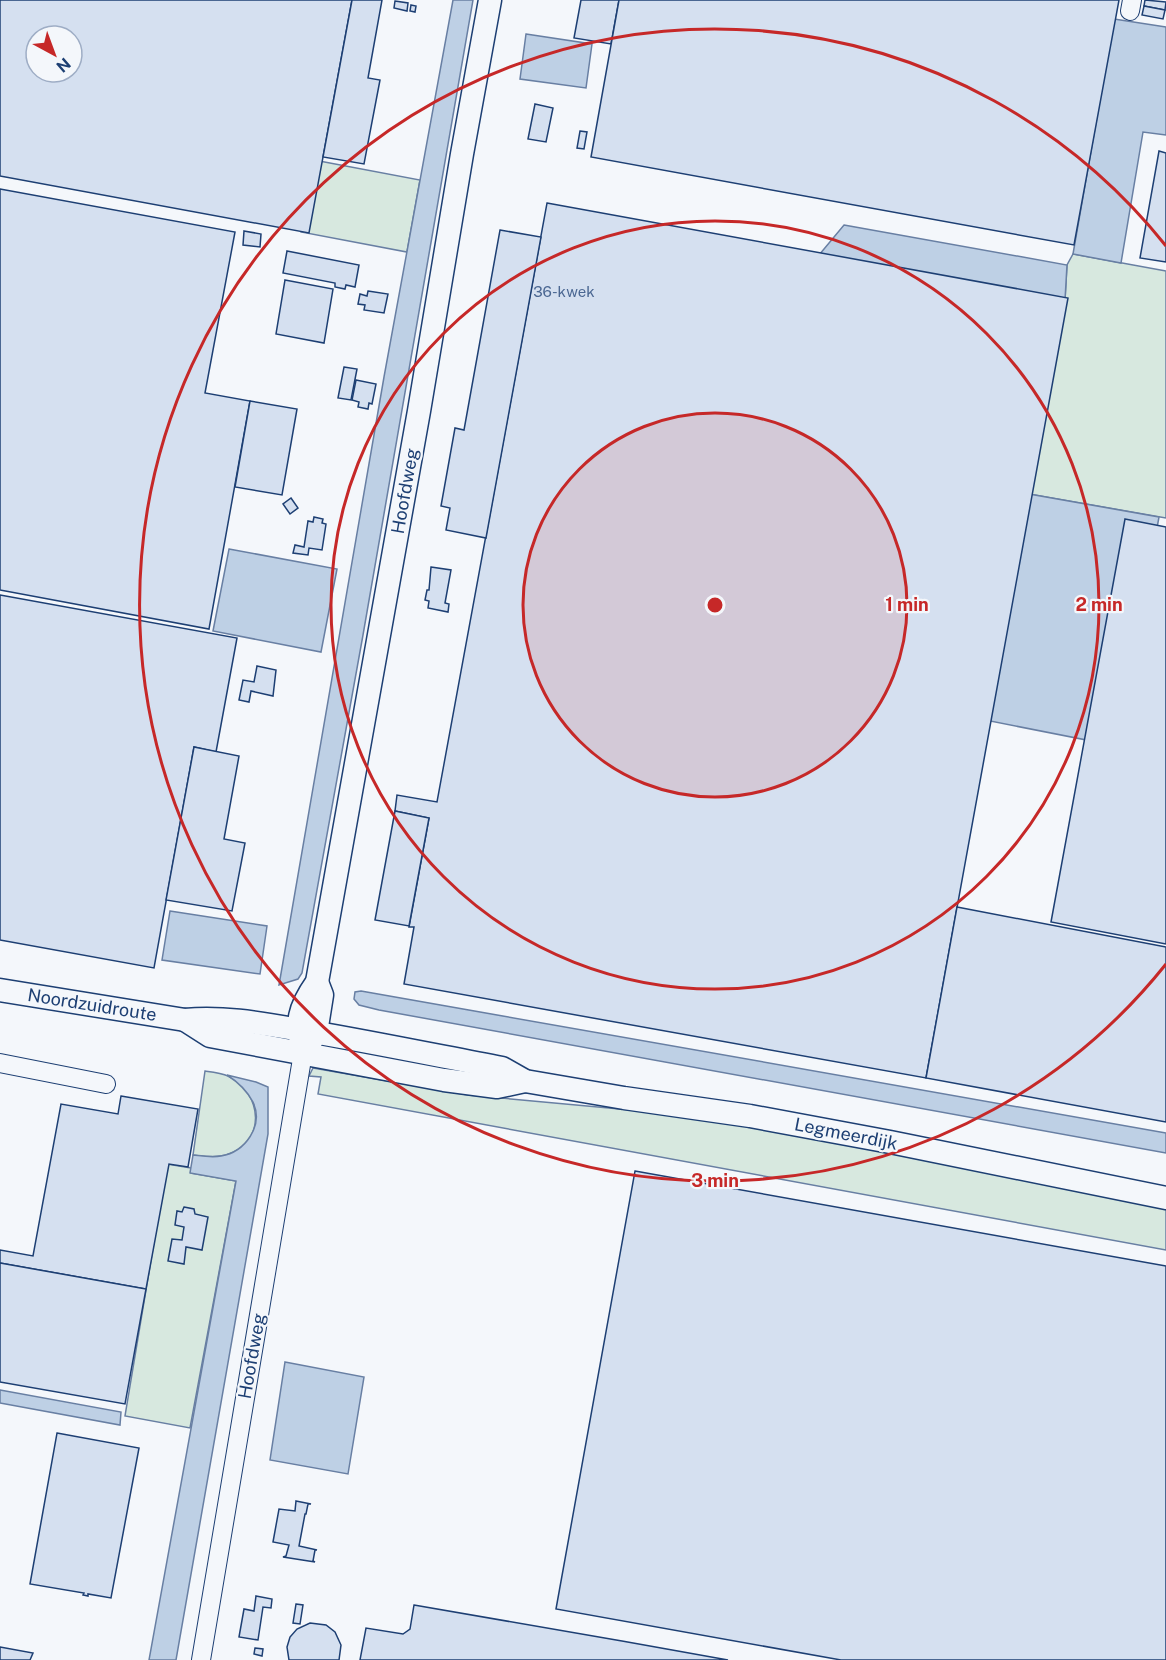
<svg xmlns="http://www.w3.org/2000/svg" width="1166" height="1660" font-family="'Public Sans',sans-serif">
  <rect width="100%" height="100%" fill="#f4f7fb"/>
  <g fill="#d7e8df" stroke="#687fa3" stroke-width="1.5">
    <path d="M314,160L420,180L407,252L301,232Z"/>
    <path d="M1073,254L1166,271V518L1029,494L1065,300L1067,265Z"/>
    <path d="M313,1068L468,1095L685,1115L869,1147L1166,1208V1250L318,1094L321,1077L309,1076Z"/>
    <path d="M205,1071C213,1072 222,1073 228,1076C263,1093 267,1143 226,1155C215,1158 204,1156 193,1155Z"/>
    <path d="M167,1164L191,1168V1173L236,1181L190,1428L125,1416Z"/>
  </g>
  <g fill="#bed0e5" stroke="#687fa3" stroke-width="1.5">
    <path d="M453,0H473L363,635L302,973L298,979L279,985L384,377Z"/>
    <path d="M1114,19L1166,27V135L1143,132L1121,263L1073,254Z"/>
    <path d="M526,34L592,44L586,88L520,79Z"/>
    <path d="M844,225L1067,265L1065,300L819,255Z"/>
    <path d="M1029,494L1159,517L1117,746L990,721Z"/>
    <path d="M229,549L337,569L321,652L213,631Z"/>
    <path d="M170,911L267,926L260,974L162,960Z"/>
    <path d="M361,991L1166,1133V1153L379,1010L359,1005L354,999L355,992Z"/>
    <path d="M227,1075L256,1082L268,1087V1134L176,1660H149L236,1181L190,1173L193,1155C202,1156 212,1158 221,1156C245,1152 264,1126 253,1102C247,1091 238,1082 227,1075Z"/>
    <path d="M285,1362L364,1377L348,1474L270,1460Z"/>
    <path d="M0,1390L121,1412L120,1425L0,1403Z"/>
  </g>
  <g fill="#d5e0f0" stroke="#1d3f73" stroke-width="1.5" fill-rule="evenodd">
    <path d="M0,0H352L309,233L0,176ZM36,36H72V72H36Z"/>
    <path d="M352,0H382L368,78L380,80L364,164L323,157Z"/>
    <path d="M581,0H619L611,44L574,38Z"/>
    <path d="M619,0H1119L1074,245L591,157Z"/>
    <path d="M1145,0L1166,2L1165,10L1144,6Z"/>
    <path d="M395,1L408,3L407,11L394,8Z"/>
    <path d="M411,5L416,6L415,12L410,11Z"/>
    <path d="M1144,6L1165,10L1163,19L1142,15Z"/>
    <path d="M535,104L553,108L546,142L528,139Z"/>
    <path d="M580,131L587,132L584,149L577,148Z"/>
    <path d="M1159,151L1166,153V262L1140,258Z"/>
    <path d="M0,189L235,232L205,393L250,401L209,629L0,590Z"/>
    <path d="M547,203L1068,298L926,1078L404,984L414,927H409L429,818L395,811L397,795L437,802Z"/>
    <path d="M500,230L541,237L486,538L446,530L450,508L441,506L455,428L464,430Z"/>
    <path d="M244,231L261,234L260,247L243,245Z"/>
    <path d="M287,251L359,265L355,287L346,285L345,289L335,287V283L283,273Z"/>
    <path d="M285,280L333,289L324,343L276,334Z"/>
    <path d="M368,291L388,294L384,313L364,310L365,305L358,304L360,294L367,296Z"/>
    <path d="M344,367L357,369L351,400L338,398Z"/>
    <path d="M356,380L376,384L372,404L369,403L368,409L358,407L359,402L352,400Z"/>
    <path d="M250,401L297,409L282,495L235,487Z"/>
    <path d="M291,498L298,508L290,514L283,504Z"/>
    <path d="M314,517L323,519L322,523L326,524L322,550L309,548L308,555L293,553L295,545L304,547L308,521L313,522Z"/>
    <path d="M1125,519L1166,527V944L1051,922Z"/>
    <path d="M431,567L451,570L445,603L449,604L448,612L428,608L429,601L425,600L427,590H429Z"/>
    <path d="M0,595L237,638L216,752L194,747L154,968L0,940Z"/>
    <path d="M257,666L276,670L273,696L251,691L249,702L239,700L243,680L254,682Z"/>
    <path d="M194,747L239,756L224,839L245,843L232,911L166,900Z"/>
    <path d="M395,811L429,818L409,926L375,920Z"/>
    <path d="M957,907L1166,947V1122L926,1078Z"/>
    <path d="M121,1096L198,1109L188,1167L169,1164L146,1289L0,1263V1250L33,1256L61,1104L118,1114Z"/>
    <path d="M635,1171L1166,1266V1660H841L556,1609Z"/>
    <path d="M184,1207L194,1209L195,1214L208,1217L202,1250L186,1247L184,1264L168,1261L172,1239L182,1240L184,1227L175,1225L177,1211L182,1212Z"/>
    <path d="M0,1263L146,1289L125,1404L0,1382Z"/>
    <path d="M57,1433L139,1448L111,1598L88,1594V1596L83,1595L84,1593L30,1584Z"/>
    <path d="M296,1501L311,1504H308L306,1514H305L299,1546L317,1550H315L313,1561L315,1562L283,1557L286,1556L289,1545L273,1542L279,1509L295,1511Z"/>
    <path d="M256,1596L272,1599L271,1608L263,1607L258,1640L239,1637L244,1609L254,1611Z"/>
    <path d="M296,1604L303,1605L300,1624L293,1623Z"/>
    <path d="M414,1605L622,1641L728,1660H360L366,1628L403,1634L410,1629Z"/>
    <path d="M310,1623L326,1625L335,1632L341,1645L339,1660H289L287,1647L290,1637L297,1629Z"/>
    <path d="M0,1647L33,1653L30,1660H0Z"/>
    <path d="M255,1648L263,1649L262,1656L254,1654Z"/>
  </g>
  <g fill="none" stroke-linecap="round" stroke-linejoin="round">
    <g stroke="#1d3f73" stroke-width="20">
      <g id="minor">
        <path d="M1130,11L1132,0"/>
        <path d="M0,1063L106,1084"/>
        <path d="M201,1660L303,1053"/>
      </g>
    </g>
    <g stroke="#1d3f73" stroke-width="25">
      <g id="major">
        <path d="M0,990L185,1020C228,1016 269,1025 312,1032C376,1043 439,1056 502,1068L525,1081L624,1098L750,1116L890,1142L1166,1198"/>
        <path d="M185,1020L210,1036L444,1080L497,1087L525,1081"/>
        <path d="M309,1044L316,1033L322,995L317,982"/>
        <path d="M303,1053C296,1021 298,1009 317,982L419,411L462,154L490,0"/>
      </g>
    </g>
    <use href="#minor" stroke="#f4f7fb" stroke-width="18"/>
    <use href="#major" stroke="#f4f7fb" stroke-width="22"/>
  </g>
  <circle cx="715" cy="605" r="192" fill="#c62828" fill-opacity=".12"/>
  <g fill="none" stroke="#c62828" stroke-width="3">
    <circle cx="715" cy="605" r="192"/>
    <circle cx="715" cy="605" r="384"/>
    <path d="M1166 964A576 576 0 1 1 1166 246"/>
  </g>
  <g text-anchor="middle" stroke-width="4.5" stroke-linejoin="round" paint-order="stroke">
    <g font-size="15" fill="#4b6792">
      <text x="564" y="297">36-kwek</text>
    </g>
    <g font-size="18" fill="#1d3f73" stroke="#f4f7fb">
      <text transform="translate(405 491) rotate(-80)" y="6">Hoofdweg</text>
      <text transform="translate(92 1005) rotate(9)" y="6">Noordzuidroute</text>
      <text transform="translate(846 1134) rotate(11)" y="6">Legmeerdijk</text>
      <text transform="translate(252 1356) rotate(-80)" y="6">Hoofdweg</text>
    </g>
  </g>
  <circle cx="715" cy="605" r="9" fill="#c62828" stroke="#f4f7fb" stroke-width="3"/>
  <g font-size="18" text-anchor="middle" font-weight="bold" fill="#c62828" stroke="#f4f7fb" stroke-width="4.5" stroke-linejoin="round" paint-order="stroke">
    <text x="907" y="611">1 min</text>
    <text x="1099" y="611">2 min</text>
    <text x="715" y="1187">3 min</text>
  </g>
  <g transform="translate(54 54) rotate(139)"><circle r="28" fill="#f4f7fb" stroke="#9eadc5" stroke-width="1.5"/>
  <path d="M0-4.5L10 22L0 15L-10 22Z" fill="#c62828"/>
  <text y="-9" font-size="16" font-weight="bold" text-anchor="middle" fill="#1d3f73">N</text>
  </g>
</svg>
